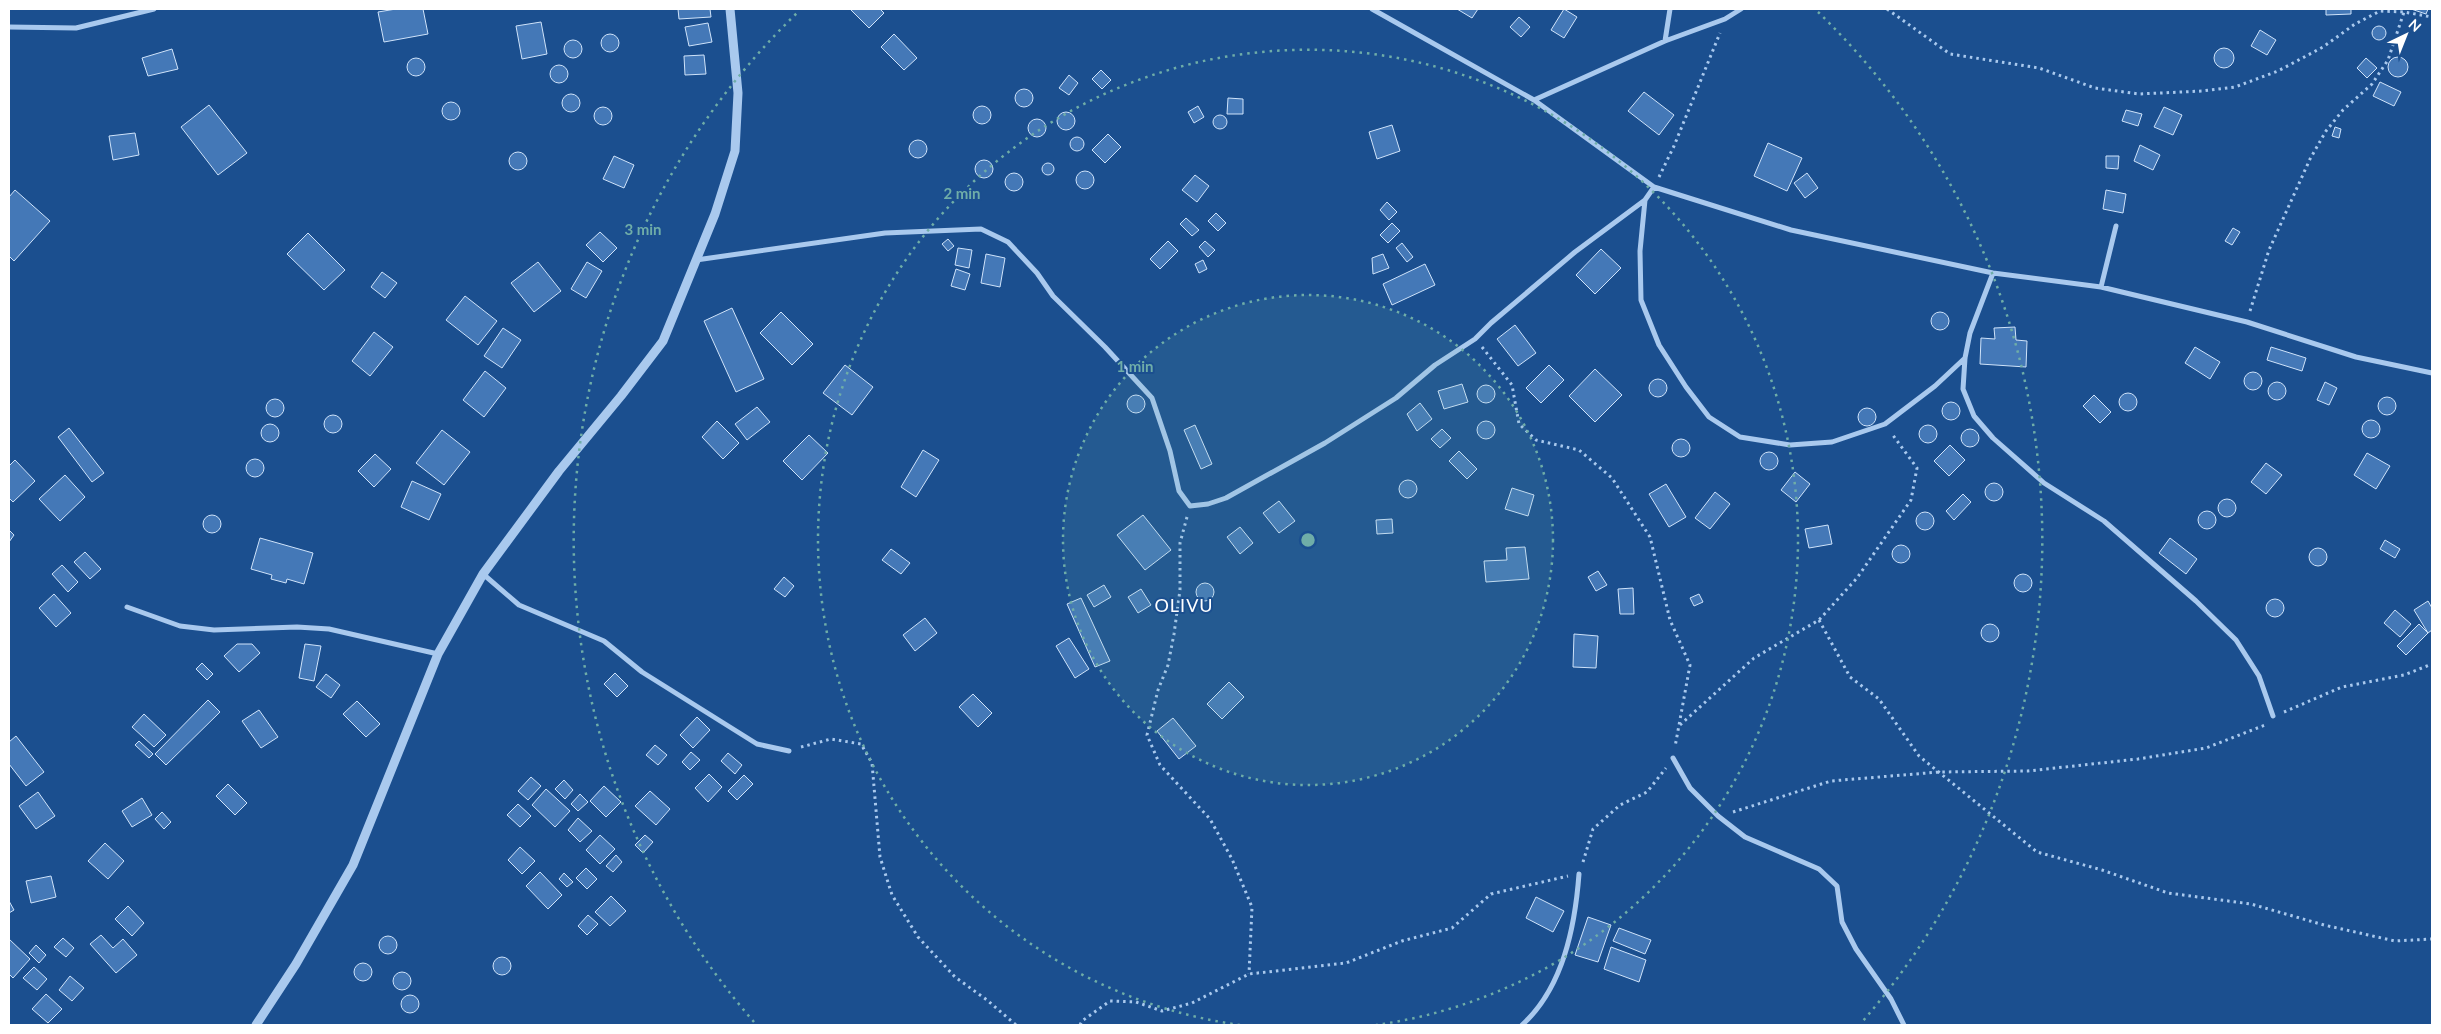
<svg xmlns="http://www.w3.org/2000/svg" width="2441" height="1034" viewBox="0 0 2441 1034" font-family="Lato,sans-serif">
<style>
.building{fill:#4478b7;stroke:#cfe3fa}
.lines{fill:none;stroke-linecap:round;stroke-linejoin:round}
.path{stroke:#a9c9ee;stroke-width:3;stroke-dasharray:2.5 4;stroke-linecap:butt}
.minor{stroke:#a9c9ee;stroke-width:5}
.tertiary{stroke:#a9c9ee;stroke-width:9}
.ring{fill:none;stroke:#6fada8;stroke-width:2.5;stroke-dasharray:2.5 5}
.labels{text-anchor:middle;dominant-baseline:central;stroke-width:4;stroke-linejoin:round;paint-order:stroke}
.quarter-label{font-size:18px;letter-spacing:1px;fill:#fff;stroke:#1b4f8f}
.centre{fill:#6fada8;stroke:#1b4f8f;stroke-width:2.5}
.ring-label{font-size:15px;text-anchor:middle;font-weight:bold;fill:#6fada8;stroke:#1b4f8f;stroke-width:4;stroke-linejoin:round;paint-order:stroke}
</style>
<rect width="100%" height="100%" fill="#1b4f8f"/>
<path class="building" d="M396,9H423L428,34L384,42L378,12Z
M678,9H710L711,17L679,19Z
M850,9H880L884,13L869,28Z
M1457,9H1478L1472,18Z
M1564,9L1577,17L1564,38L1551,30Z
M2326,9H2351V14L2326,15Z
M2411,9H2428L2426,14Z
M1519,17L1530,27L1521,37L1510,27Z
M541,22L547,54L522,59L516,26Z
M708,23L712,42L689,46L685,27Z
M2372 33a7 7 0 1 1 14 0a7 7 0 1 1-14 0Z
M2260,30L2276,40L2267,55L2251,46Z
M601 43a9 9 0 1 1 18 0a9 9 0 1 1-18 0Z
M894,34L917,58L904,70L881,47Z
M564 49a9 9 0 1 1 18 0a9 9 0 1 1-18 0Z
M2214 58a10 10 0 1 1 20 0a10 10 0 1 1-20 0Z
M172,49L178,69L148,76L142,58Z
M704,55L706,74L685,75L684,56Z
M2388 67a10 10 0 1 1 20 0a10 10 0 1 1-20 0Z
M407 67a9 9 0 1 1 18 0a9 9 0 1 1-18 0Z
M2366,58L2377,68L2367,78L2357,68Z
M550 74a9 9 0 1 1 18 0a9 9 0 1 1-18 0Z
M1101,70L1111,80L1102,89L1092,79Z
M1069,75L1078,83L1069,95L1059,88Z
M2380,82L2401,92L2394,106L2373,96Z
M1015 98a9 9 0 1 1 18 0a9 9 0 1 1-18 0Z
M1644,92L1674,115L1659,135L1628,111Z
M562 103a9 9 0 1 1 18 0a9 9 0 1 1-18 0Z
M1228,98L1243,99V114H1227Z
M442 111a9 9 0 1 1 18 0a9 9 0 1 1-18 0Z
M209,105L247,153L218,175L181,127Z
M973 115a9 9 0 1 1 18 0a9 9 0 1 1-18 0Z
M1198,106L1204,117L1194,123L1188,112Z
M594 116a9 9 0 1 1 18 0a9 9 0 1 1-18 0Z
M2164,107L2182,115L2173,135L2154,127Z
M2126,110L2142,114L2138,126L2122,121Z
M1057 121a9 9 0 1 1 18 0a9 9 0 1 1-18 0Z
M1213 122a7 7 0 1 1 14 0a7 7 0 1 1-14 0Z
M1028 128a9 9 0 1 1 18 0a9 9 0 1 1-18 0Z
M1392,125L1400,151L1377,159L1369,132Z
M2335,127L2341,129L2339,138L2332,136Z
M135,133L139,155L113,160L109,136Z
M1108,134L1121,147L1105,163L1092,150Z
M1070 144a7 7 0 1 1 14 0a7 7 0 1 1-14 0Z
M909 149a9 9 0 1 1 18 0a9 9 0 1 1-18 0Z
M1768,143L1802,158L1787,191L1754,176Z
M2140,145L2160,155L2153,170L2134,161Z
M509 161a9 9 0 1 1 18 0a9 9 0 1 1-18 0Z
M614,156L634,165L624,188L603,179Z
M2106,156H2119L2118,169L2106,168Z
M975 169a9 9 0 1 1 18 0a9 9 0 1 1-18 0Z
M1042 169a6 6 0 1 1 12 0a6 6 0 1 1-12 0Z
M1076 180a9 9 0 1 1 18 0a9 9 0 1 1-18 0Z
M1005 182a9 9 0 1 1 18 0a9 9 0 1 1-18 0Z
M1807,173L1818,188L1805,198L1794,183Z
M1195,175L1209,186L1197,202L1182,190Z
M15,190L50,221L14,261L9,256V197Z
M2106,190L2126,194L2123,213L2103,209Z
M1387,202L1397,212L1389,220L1380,210Z
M1216,213L1226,223L1218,231L1208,221Z
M1186,218L1199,230L1192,236L1180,224Z
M1392,223L1400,231L1388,243L1380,235Z
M2233,228L2240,232L2232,245L2225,241Z
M600,232L617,248L603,262L586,245Z
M308,233L345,270L324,290L287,254Z
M948,239L954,246L948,251L942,244Z
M1168,241L1178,251L1160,269L1150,259Z
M1205,241L1215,250L1208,257L1199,247Z
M1402,243L1413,257L1407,262L1396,248Z
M958,248L972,250L969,268L955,265Z
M1601,249L1621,268L1595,294L1576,275Z
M986,254L1005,258L1000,287L981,283Z
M1383,254L1389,268L1373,274L1372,258Z
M1203,260L1207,269L1199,273L1195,264Z
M538,262L561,291L534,312L511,283Z
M587,262L602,271L586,298L571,289Z
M1425,264L1435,285L1392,305L1383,284Z
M956,269L970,274L965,290L951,286Z
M382,272L397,283L385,298L371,287Z
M465,296L497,321L478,345L446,320Z
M732,308L764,379L736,392L704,321Z
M1931 321a9 9 0 1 1 18 0a9 9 0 1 1-18 0Z
M781,312L813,344L792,365L760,333Z
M1515,325L1536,353L1518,366L1497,339Z
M2015,327L2016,340L2027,341L2026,367L1980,364L1981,338L1995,339L1994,328Z
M503,328L521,340L502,368L484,356Z
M374,332L393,347L370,376L352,361Z
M2195,347L2220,362L2210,379L2185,363Z
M2271,347L2306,358L2302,371L2267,360Z
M845,365L873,387L852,415L823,393Z
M1549,365L1564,380L1541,403L1526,388Z
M1595,369L1622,395L1595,422L1569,396Z
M485,371L506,388L484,417L463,400Z
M2244 381a9 9 0 1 1 18 0a9 9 0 1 1-18 0Z
M1649 388a9 9 0 1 1 18 0a9 9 0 1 1-18 0Z
M2268 391a9 9 0 1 1 18 0a9 9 0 1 1-18 0Z
M2325,382L2337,388L2329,405L2317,400Z
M1462,384L1468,402L1444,409L1438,391Z
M1477 394a9 9 0 1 1 18 0a9 9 0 1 1-18 0Z
M2119 402a9 9 0 1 1 18 0a9 9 0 1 1-18 0Z
M1127 404a9 9 0 1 1 18 0a9 9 0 1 1-18 0Z
M2094,395L2111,412L2100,423L2083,406Z
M2378 406a9 9 0 1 1 18 0a9 9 0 1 1-18 0Z
M266 408a9 9 0 1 1 18 0a9 9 0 1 1-18 0Z
M1942 411a9 9 0 1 1 18 0a9 9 0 1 1-18 0Z
M1420,403L1432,419L1417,431L1407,414Z
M757,407L770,422L747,440L735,424Z
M1858 417a9 9 0 1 1 18 0a9 9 0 1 1-18 0Z
M324 424a9 9 0 1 1 18 0a9 9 0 1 1-18 0Z
M2362 429a9 9 0 1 1 18 0a9 9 0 1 1-18 0Z
M1477 430a9 9 0 1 1 18 0a9 9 0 1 1-18 0Z
M717,421L739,443L723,459L702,437Z
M261 433a9 9 0 1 1 18 0a9 9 0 1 1-18 0Z
M1919 434a9 9 0 1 1 18 0a9 9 0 1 1-18 0Z
M1195,425L1212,464L1201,469L1184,430Z
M69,428L104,473L92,482L58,437Z
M1961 438a9 9 0 1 1 18 0a9 9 0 1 1-18 0Z
M1442,429L1451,438L1440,448L1431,439Z
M442,430L470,452L444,485L416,463Z
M809,435L828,453L802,480L783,461Z
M1672 448a9 9 0 1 1 18 0a9 9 0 1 1-18 0Z
M1950,445L1965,460L1949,476L1934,461Z
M923,450L939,460L916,497L901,487Z
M1459,451L1477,469L1467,479L1449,461Z
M1760 461a9 9 0 1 1 18 0a9 9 0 1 1-18 0Z
M2367,453L2390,466L2376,489L2354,475Z
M375,454L391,469L374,487L358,471Z
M246 468a9 9 0 1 1 18 0a9 9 0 1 1-18 0Z
M15,460L35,481L13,502L9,498V466Z
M2266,463L2282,475L2266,494L2251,482Z
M1795,472L1810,484L1796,502L1781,490Z
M65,475L85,497L60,521L39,499Z
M1399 489a9 9 0 1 1 18 0a9 9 0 1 1-18 0Z
M412,481L441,494L429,520L401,507Z
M1985 492a9 9 0 1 1 18 0a9 9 0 1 1-18 0Z
M1666,484L1686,517L1669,527L1649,494Z
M1512,488L1534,495L1528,516L1505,509Z
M1715,492L1730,504L1710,529L1695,518Z
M1963,494L1971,502L1954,520L1946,511Z
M2218 508a9 9 0 1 1 18 0a9 9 0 1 1-18 0Z
M1279,501L1295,521L1279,533L1263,513Z
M2198 520a9 9 0 1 1 18 0a9 9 0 1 1-18 0Z
M1916 521a9 9 0 1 1 18 0a9 9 0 1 1-18 0Z
M203 524a9 9 0 1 1 18 0a9 9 0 1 1-18 0Z
M1143,515L1171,550L1145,570L1117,535Z
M1392,519L1393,533L1377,534L1376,520Z
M1828,525L1832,544L1809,548L1805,529Z
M1240,527L1253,543L1240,554L1227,537Z
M9,530L14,535L9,542Z
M260,538L313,553L304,584L287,579L286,583L271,579L272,575L251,569Z
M2170,538L2197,559L2186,574L2159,553Z
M2385,540L2400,549L2395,558L2380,549Z
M1892 554a9 9 0 1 1 18 0a9 9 0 1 1-18 0Z
M1525,547L1529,579L1486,582L1484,561L1507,560L1506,548Z
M2309 557a9 9 0 1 1 18 0a9 9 0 1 1-18 0Z
M891,549L910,563L901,574L882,560Z
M85,552L101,569L90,579L74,562Z
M62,565L78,582L68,592L52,574Z
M1598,571L1607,585L1596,591L1588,577Z
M2014 583a9 9 0 1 1 18 0a9 9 0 1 1-18 0Z
M784,577L794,586L785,597L774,589Z
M1196 592a9 9 0 1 1 18 0a9 9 0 1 1-18 0Z
M1104,585L1111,597L1094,607L1087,595Z
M1633,588L1634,614H1620L1618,589Z
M1141,589L1151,605L1138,613L1128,597Z
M54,594L71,613L56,627L39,608Z
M1699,594L1703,602L1694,606L1690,598Z
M1081,598L1110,661L1095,667L1067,604Z
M2266 608a9 9 0 1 1 18 0a9 9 0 1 1-18 0Z
M2428,601L2432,608V630L2428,633L2414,610Z
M2395,610L2411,624L2400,637L2384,623Z
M925,618L937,633L915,651L903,635Z
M1981 633a9 9 0 1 1 18 0a9 9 0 1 1-18 0Z
M2419,624L2428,633L2406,655L2397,646Z
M1574,634L1598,636L1596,668L1573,667Z
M1069,638L1089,669L1075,678L1056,646Z
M237,644H252L260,653L239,672L224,656Z
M305,644L321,646L314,681L299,678Z
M202,663L213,674L207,680L196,669Z
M615,673L628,686L617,697L604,684Z
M326,674L340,685L331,698L316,687Z
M1229,682L1244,697L1222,719L1207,704Z
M973,694L992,713L978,727L959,707Z
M208,700L220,712L166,765L155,754Z
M357,701L380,724L366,737L343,714Z
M259,710L278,737L261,748L242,721Z
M144,714L166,735L154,747L132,727Z
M697,717L710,730L693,748L680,735Z
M1173,718L1196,746L1179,759L1157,731Z
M16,736L44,772L26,786L9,764V742Z
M139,741L153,754L149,758L135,745Z
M655,745L667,755L658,765L646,755Z
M691,752L700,760L690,770L682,762Z
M728,753L742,765L735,774L721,761Z
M709,774L722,787L708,802L695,788Z
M744,775L753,784L737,800L728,791Z
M531,777L541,786L528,800L518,791Z
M564,780L573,790L565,799L555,789Z
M228,784L247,803L235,815L216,796Z
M604,786L621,802L606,817L590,801Z
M546,789L570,811L555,827L532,805Z
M650,791L670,809L656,825L635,806Z
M38,792L55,816L36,829L19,806Z
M580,794L588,802L578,811L571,804Z
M142,798L152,815L132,827L122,811Z
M518,804L531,816L520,827L507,815Z
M162,812L171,822L164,829L155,819Z
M578,818L592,831L580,842L568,830Z
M600,835L615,849L600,864L586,850Z
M645,835L653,842L643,853L635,845Z
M105,843L124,861L108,879L88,861Z
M520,847L535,861L522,874L508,860Z
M616,855L622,862L613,872L606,866Z
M586,868L597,879L587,889L576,878Z
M540,872L562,895L548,909L526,886Z
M564,873L573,882L567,887L559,879Z
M51,876L56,897L31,903L26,881Z
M611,896L626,911L610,926L595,912Z
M1536,897L1564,911L1553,932L1526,918Z
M9,901L14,910L9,913Z
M128,906L144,923L132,936L115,919Z
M588,915L598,924L587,935L578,926Z
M1588,917L1611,925L1598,962L1575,955Z
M1619,928L1651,940L1645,954L1613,941Z
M101,935L113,948L123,939L137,955L116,973L90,944Z
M379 945a9 9 0 1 1 18 0a9 9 0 1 1-18 0Z
M63,938L74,948L66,957L54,947Z
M9,939L30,959L13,978L9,974Z
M36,945L46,955L39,963L29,953Z
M1611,947L1646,960L1639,982L1604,969Z
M493 966a9 9 0 1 1 18 0a9 9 0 1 1-18 0Z
M354 972a9 9 0 1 1 18 0a9 9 0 1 1-18 0Z
M34,967L47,979L37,990L23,978Z
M393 981a9 9 0 1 1 18 0a9 9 0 1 1-18 0Z
M70,976L84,988L72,1001L59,990Z
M46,994L62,1009L48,1023L32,1009Z
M401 1004a9 9 0 1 1 18 0a9 9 0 1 1-18 0Z"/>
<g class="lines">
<path class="path" d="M1887,9L1950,54L2039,68L2095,88L2139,94L2202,91L2235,87L2278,71L2323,47L2355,24L2380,11L2404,12L2432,17
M1659,177L1674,146L1720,33
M2250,311L2269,250L2310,159L2326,131L2343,110L2372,84L2388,60L2404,12
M1482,347L1512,385L1519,424L1536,440L1579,450L1612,478L1650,537L1670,620L1690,665L1675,747
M1187,517L1180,543V590L1174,634L1168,665L1158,690L1147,735L1160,765L1210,819L1232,859L1252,907L1249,974
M1819,620L1850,677L1879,699L1919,756L2037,852L2102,870L2168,893L2251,904L2324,925L2395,941L2432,939
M2284,712L2342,687L2404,675L2432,664
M1680,725L1754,658L1819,620L1857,578L1911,500L1917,468L1892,434
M801,747L831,739L861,744L872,763L880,857L892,895L918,937L955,977L987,1000L1016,1025
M1733,812L1831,781L1939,772L2028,771L2138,759L2206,748L2265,725
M1583,862L1593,829L1620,805L1647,792L1666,768
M1080,1025L1082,1021L1110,1001L1136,1002L1162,1011L1192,1003L1249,974L1346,963L1402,941L1452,928L1491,894L1568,876"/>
<path class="minor" d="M1372,9L1534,100L1654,187L1791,230L1993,273L2101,287L2247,322L2356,357L2432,373
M9,27L76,28L154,9
M1665,41L1670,9
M1534,100L1665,41L1725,19L1741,9
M1645,200L1640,251L1641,300L1659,345L1686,387L1709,417L1740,437L1790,445L1832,442L1885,424L1935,386L1965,358
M696,260L885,233L981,229L1008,242L1037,273L1053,296L1105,347L1152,398L1170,451L1179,491L1190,506L1208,504L1226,498L1325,443L1396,398L1435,365L1475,339L1491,323L1575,252L1645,200L1654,187
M1993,273L1970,333L1965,358L1963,389L1974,416L1993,438L2044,483L2104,521L2196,601L2236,640L2259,676L2273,716
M2101,287L2116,226
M483,574L519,605L604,641L642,672L757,744L789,751
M127,607L180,626L214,630L297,627L329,629L438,654
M1673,758L1690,788L1718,816L1745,837L1819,869L1837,886L1842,922L1856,949L1891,999L1904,1025
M1522,1025C1563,988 1575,927 1579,874"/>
<path class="tertiary" d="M256,1025L296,964L353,865L438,654L483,574L559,471L621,396L663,341L715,214L735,151L738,93L730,9"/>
</g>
<circle cx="1308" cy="540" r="245" fill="#6fada8" fill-opacity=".12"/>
<g class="ring">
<circle cx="1308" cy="540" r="245"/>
<path d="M1240 1025A490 490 0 1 1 1376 1025"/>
<path d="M754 1022A734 734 0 0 1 798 12M1818 12A734 734 0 0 1 1862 1022"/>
</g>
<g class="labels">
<g class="quarter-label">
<text x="1184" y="605">OLIVU</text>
</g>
</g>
<circle cx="1308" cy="540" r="8" class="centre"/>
<g class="ring-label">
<text x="962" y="199">2 min</text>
<text x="643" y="235">3 min</text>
<text x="1135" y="372">1 min</text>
</g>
<rect width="2441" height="1034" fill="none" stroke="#ffffff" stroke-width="20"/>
<g transform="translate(2406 35) rotate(43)" stroke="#1b4f8f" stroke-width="4" paint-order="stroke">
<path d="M0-4L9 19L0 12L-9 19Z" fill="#ffffff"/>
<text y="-8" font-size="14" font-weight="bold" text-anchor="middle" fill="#ffffff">N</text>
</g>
</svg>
